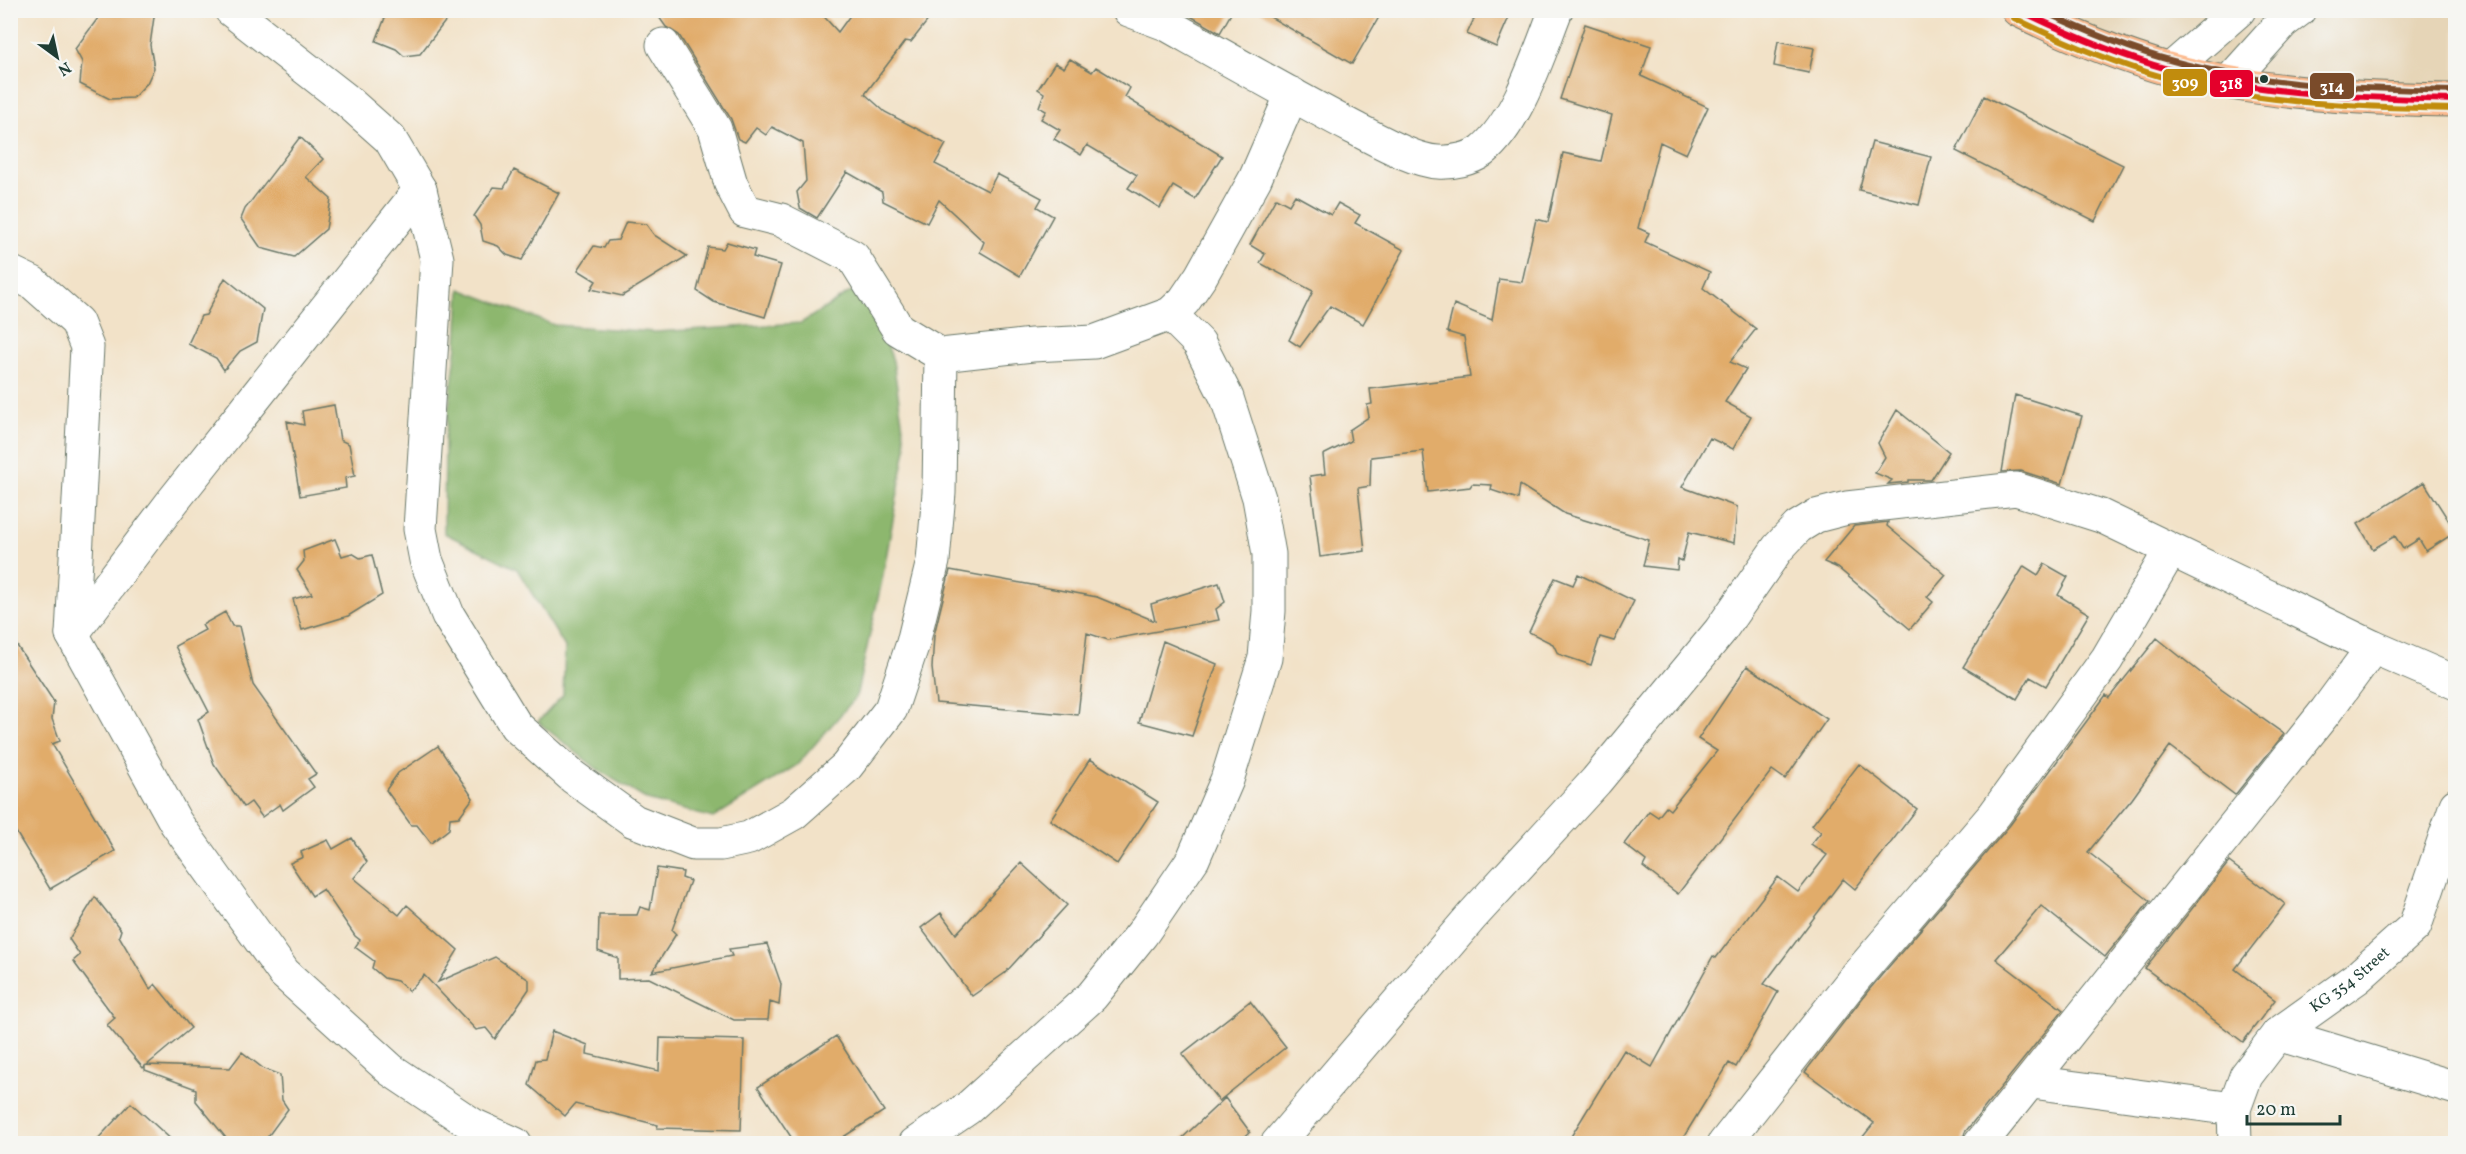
<svg xmlns="http://www.w3.org/2000/svg" width="2466" height="1154" viewBox="0 0 2466 1154" font-family="Vollkorn,serif">
<style>
.built{fill:#e6d5b7}
.forest{fill:#8db76e;stroke:#567a51;stroke-width:1.5}
.building{fill:#e1ac6a}
.lines{fill:none;stroke-linecap:round;stroke-linejoin:round}
.minor-casing{stroke:#697768;stroke-width:35}
.major-casing{stroke:#697768;stroke-width:35}
.minor{stroke:#fff;stroke-width:33}
.major{stroke:#fcba8e;stroke-width:33}
.bus-1-casing{stroke:#f6f6f2;stroke-width:10}
.bus-2-casing{stroke:#f6f6f2;stroke-width:10}
.bus-3-casing{stroke:#f6f6f2;stroke-width:10}
.bus-1{stroke:#e4002b;stroke-width:6}
.bus-2{stroke:#c18c0d;stroke-width:6}
.bus-3{stroke:#7a4b2a;stroke-width:6}
.bus-dot{fill:#1f3d34;stroke:#f6f6f2;stroke-width:2}
.labels{text-anchor:middle;dominant-baseline:central;stroke-width:4.5;stroke-linejoin:round;paint-order:stroke}
.street-label{font-size:16px;fill:#1f3d34;stroke:#f6f6f2}
.line-badge{stroke:#f6f6f2;stroke-width:2}
.badge-label{font-size:16px;text-anchor:middle;font-weight:bold;fill:#fff}
</style>
<rect width="100%" height="100%" fill="#f6f6f2"/>
<filter id="ink" filterUnits="userSpaceOnUse"><feTurbulence type="fractalNoise" baseFrequency=".0167" numOctaves="2"/><feDisplacementMap in="SourceGraphic" scale="12" xChannelSelector="R" yChannelSelector="G"/><feConvolveMatrix kernelMatrix="1 2 1 2 8 2 1 2 1" color-interpolation-filters="sRGB"/></filter>
<filter id="wash" filterUnits="userSpaceOnUse"><feTurbulence type="fractalNoise" baseFrequency=".008" numOctaves="4" result="noise"/><feDisplacementMap in="SourceGraphic" scale="24" xChannelSelector="R" yChannelSelector="G"/><feGaussianBlur stdDeviation="1.35" result="paint"/><feColorMatrix in="noise" values="0 0 0 0 0 0 0 0 0 0 0 0 0 0 0 0 0 1.4 0 .05"/><feComposite in="paint" operator="in"/></filter>
<g filter="url(#wash)">
<rect width="100%" height="100%" fill="#f2e2c8"/>
<path class="built" d="M2027,11H2455V98L2229,82Z"/>
<path class="forest" d="M865,283L893,361L906,448L882,580L856,697L797,765L713,818L647,800L597,769L538,722L563,695L565,647L517,569L444,533L445,438L457,345L460,289L554,325L655,332L801,323Z"/>
<g id="blocks">
<path class="building" d="M104,10H155L150,45L154,68L147,83L133,98L110,99L80,84L82,62L75,49Z
M388,10H454L420,54L404,56L396,49L376,41Z
M654,10H818L838,32L854,10H936L911,42L905,41L865,94L885,112L946,144L935,164L988,191L997,174L1042,198L1037,207L1053,216L1020,276L980,252L984,242L939,200L927,223L883,201L882,192L847,172L817,218L800,208L797,192L806,181L803,143L772,127L766,135L756,128L745,142L738,139L731,119L679,35L666,27Z
M1180,10H1233L1220,33Z
M1258,10H1383L1352,64Z
M1478,10H1496L1509,17L1496,47L1467,34Z
M1585,24L1651,46L1641,76L1708,107L1686,154L1660,142L1638,228L1649,233L1645,242L1710,272L1703,288L1756,329L1730,362L1746,369L1725,402L1751,416L1733,449L1710,438L1682,487L1737,507L1734,543L1689,532L1682,561L1678,559L1677,570L1643,566L1649,540L1565,514L1520,485L1518,499L1491,490L1492,485L1472,484L1470,487L1428,492L1423,451L1371,457L1370,486L1358,488L1365,551L1320,557L1310,476L1325,474L1323,455L1351,441L1349,430L1369,417L1367,405L1372,404L1370,389L1470,377L1464,337L1447,332L1454,304L1492,320L1499,279L1522,282L1536,219L1548,222L1563,153L1601,161L1612,115L1560,99Z
M1778,41L1814,48L1809,73L1774,66Z
M1070,59L1092,72L1096,67L1130,88L1125,97L1222,156L1195,199L1173,186L1160,208L1128,188L1137,175L1087,145L1081,155L1054,139L1060,130L1041,119L1046,111L1039,107L1044,93L1038,89L1055,63L1064,68Z
M1984,96L2123,165L2095,221L1956,151Z
M300,137L323,159L306,177L331,199L326,229L294,257L261,248L241,219L245,209Z
M1872,142L1931,157L1919,205L1859,190Z
M514,170L559,193L522,260L507,255L498,246L483,241L480,225L474,216L494,187L504,188Z
M1295,195L1331,215L1338,203L1360,215L1355,223L1404,250L1363,324L1330,306L1300,347L1289,340L1313,291L1260,263L1265,254L1250,245L1276,198L1289,205Z
M626,222L646,224L654,235L687,256L622,296L591,289L596,281L578,270L594,246L604,248L608,241L618,240Z
M727,242L755,250L753,257L781,265L765,317L714,302L697,291L708,247L723,249Z
M225,278L263,309L257,342L240,351L224,370L216,358L188,344L201,316L206,315Z
M2015,395L2082,416L2062,484L2021,471L2002,472Z
M334,405L340,440L349,444L355,476L345,478L346,488L300,496L287,421L304,425L302,411Z
M1897,410L1949,452L1931,480H1908V482L1888,484L1892,480L1875,473L1885,457L1878,443Z
M2424,482L2456,532L2426,551L2419,539L2403,549L2395,536L2373,549L2358,524Z
M1888,522L1887,526L1946,575L1927,597L1933,602L1910,629L1838,568L1824,562L1854,526Z
M335,539L342,556L352,553L360,558L372,555L382,595L348,616L302,630L293,599L312,594L297,570L304,561L303,551Z
M2045,564L2068,577L2058,595L2089,614L2046,686L2030,677L2017,699L1963,667L2024,566L2038,575Z
M950,570L1097,597L1155,621L1151,604L1219,583L1225,602L1216,609L1219,620L1108,640L1087,633L1078,715L936,703L932,668L934,635Z
M1578,574L1634,601L1614,641L1600,637L1591,665L1558,654L1553,644L1529,632L1555,578L1573,585Z
M225,612L232,626H239L253,685L316,774L308,779L314,787L283,810L280,804L262,817L251,802L244,807L214,764L198,719L209,712L175,646L205,630L202,625Z
M10,635L54,702L52,719L60,741L52,744L115,851L50,889L10,822Z
M2157,638L2222,690L2284,734L2235,795L2170,746L2132,799L2088,852L2150,901L2105,957L2041,906L1996,959L2063,1010L1965,1132L1962,1143H1858L1874,1123L1805,1072L1868,991L2010,825L2106,695L2109,698Z
M1163,641L1217,664L1192,736L1139,722Z
M1747,666L1827,719L1785,779L1772,770L1678,894L1643,867L1646,861L1624,844L1649,811L1658,817L1666,807L1670,810L1717,751L1698,739Z
M438,746L473,798L459,817L450,818L449,829L431,843L417,825H411L386,790L398,773Z
M1090,759L1158,802L1117,864L1050,820Z
M1859,764L1917,809L1855,889L1843,879L1764,984L1778,992L1736,1067L1729,1063L1680,1143H1567L1624,1050L1652,1067L1713,956L1716,958L1778,877L1798,892L1827,855L1811,844L1821,832L1812,825Z
M352,838L367,862L354,878L399,915L407,905L458,950L438,982L495,957L529,980V989L495,1039L486,1028L476,1030L424,975L409,991L397,981L384,978L372,968L374,961L355,947L360,940L355,936L323,889L312,896L290,863L303,857L301,852L328,840L333,849Z
M2229,862L2285,904L2235,969L2275,1000L2243,1042L2145,968Z
M1021,863L1067,905L1005,973L972,996L921,928L941,913L956,934Z
M657,868L683,872L682,878L690,881L672,930L676,934L652,972L732,956L729,949L767,944L781,984L779,1005L770,1002L768,1020H734L649,978L618,979V958L598,951L599,915H637L640,907L650,910Z
M95,897L121,930L119,936L150,989L155,984L191,1028L147,1065L230,1068L242,1052L264,1069L280,1075L282,1100L288,1109L263,1143H230L196,1101V1089L145,1070V1066L143,1068L107,1025L115,1018L73,961L80,955L69,939Z
M1250,1001L1286,1047L1219,1101L1182,1054Z
M552,1031L588,1045L587,1054L659,1071L660,1038L744,1040L741,1130L657,1128L658,1125L575,1104L565,1116L529,1085L536,1060L545,1059Z
M836,1036L884,1111L834,1143H795L758,1087Z
M1225,1098L1250,1132L1238,1143H1177Z
M131,1103L175,1143H94Z"/>
</g>
</g>
<g filter="url(#ink)">
<use href="#blocks" fill-opacity="0" stroke="#697768" stroke-width="1.5"/>
<g class="lines">
<g class="minor-casing">
<g id="minor">
<path d="M231,10L345,99L390,139L420,190L437,259L420,529L426,560L448,615L516,726L573,777L634,821L693,844H721L749,838L794,813L846,767L891,709L913,643L933,561L939,493L941,355L898,329L853,257L781,220L745,211L731,184L715,129L663,45"/>
<path d="M1129,10L1166,24C1228,59 1291,95 1354,128C1376,139 1414,161 1438,162C1452,163 1471,159 1482,151C1518,122 1539,53 1556,10"/>
<path d="M2170,70L2239,10"/>
<path d="M2229,82L2283,22L2299,10"/>
<path d="M10,272L33,283L77,322L87,347L72,634L176,823L284,973L391,1070L473,1125L515,1144"/>
<path d="M941,355L1032,345L1094,342L1170,314L1184,301L1201,276L1255,179L1292,94"/>
<path d="M72,634L173,501L420,190"/>
<path d="M2278,1034L2456,1088"/>
<path d="M2032,1082L2234,1109"/>
<path d="M915,1144L968,1108L1092,996L1142,934L1193,859L1227,780L1265,658L1269,611V554L1259,498L1227,398L1199,343L1170,314"/>
<path d="M1277,1144L1472,916L1596,781L1720,631L1778,548L1798,527L1816,516L1847,508L2016,489L2101,516L2373,647L2456,683"/>
<path d="M1724,1144L1854,979L1995,814L2107,659L2170,551"/>
<path d="M1980,1144L2326,711L2373,647"/>
<path id="s1" d="M2235,1144L2234,1109L2246,1076L2278,1034L2358,977L2415,926L2456,805"/>
</g>
</g>
<g class="major-casing">
<path id="major" d="M2018,10C2067,34 2118,55 2171,70C2262,94 2361,99 2456,100"/>
</g>
<use href="#minor" class="minor"/>
<use href="#major" class="major"/>
<g class="bus-1-casing">
<path id="bus-1" d="M2019,10C2068,34 2119,56 2171,70C2264,95 2360,98 2456,100"/>
</g>
<g class="bus-2-casing">
<path id="bus-2" d="M2014,18C2063,42 2114,63 2166,78C2260,104 2359,107 2456,109"/>
</g>
<g class="bus-3-casing">
<path id="bus-3" d="M2040,10C2083,30 2127,49 2173,61C2265,86 2361,89 2456,91"/>
</g>
<use href="#bus-1" class="bus-1"/>
<use href="#bus-2" class="bus-2"/>
<use href="#bus-3" class="bus-3"/>
</g>
</g>
<circle class="bus-dot" cx="2264" cy="79" r="5"/>
<g class="labels">
<g class="street-label">
<text stroke="none"><textPath href="#s1" startOffset="213">KG 354 Street</textPath></text>
</g>
</g>
<g class="line-badge">
<rect x="2162" y="68" width="46" height="29" rx="6" fill="#c18c0d"/>
<rect x="2209" y="69" width="45" height="29" rx="6" fill="#e4002b"/>
<rect x="2309" y="72" width="46" height="28" rx="6" fill="#7a4b2a"/>
</g>
<g class="badge-label">
<text x="2185" y="88">309</text>
<text x="2231" y="89">318</text>
<text x="2332" y="92">314</text>
</g>
<rect width="2466" height="1154" fill="none" stroke="#f6f6f2" stroke-width="36"/>
<g transform="translate(57 57) rotate(147)" stroke="#f6f6f2" stroke-width="4.5" paint-order="stroke">
<path d="M0-4.5L10 22L0 15L-10 22Z" fill="#1f3d34"/>
<text y="-9" font-size="16" font-weight="bold" text-anchor="middle" fill="#1f3d34">N</text>
</g>
<path d="M2247 1115v9h93v-9" fill="none" stroke="#1f3d34" stroke-width="3"/>
<text x="2256" y="1115" font-size="18" fill="#1f3d34" stroke="#f6f6f2" stroke-width="4.5" paint-order="stroke">20 m</text>
</svg>
